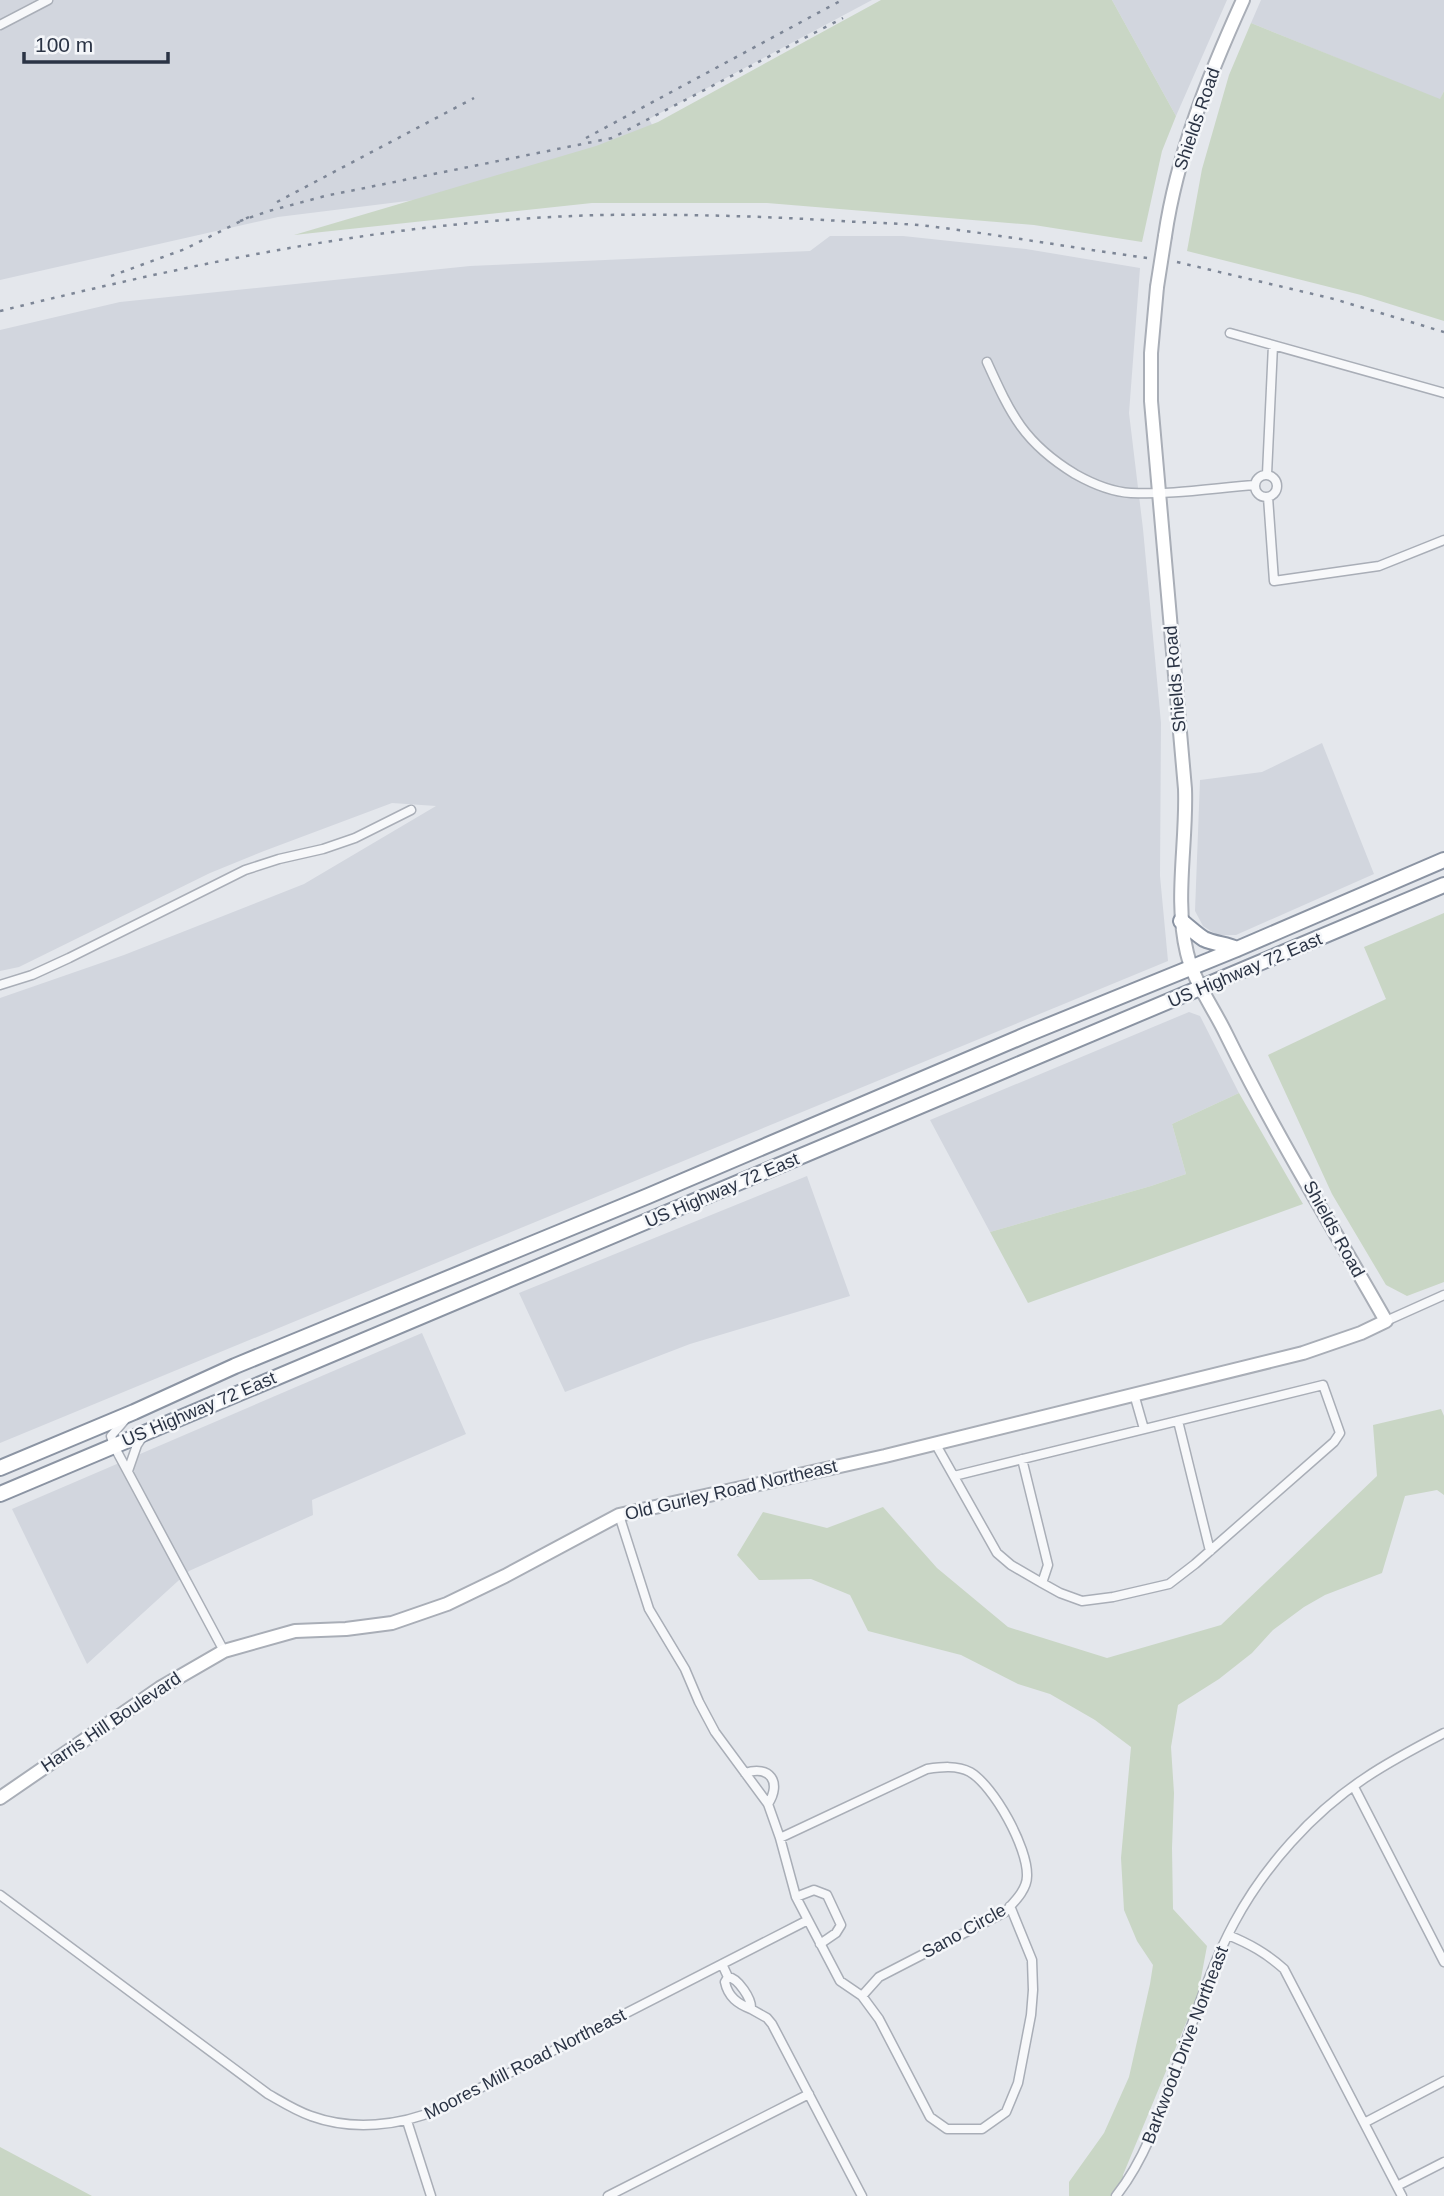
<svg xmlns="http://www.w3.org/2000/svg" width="1444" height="2196" viewBox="0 0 1444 2196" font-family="Helvetica,sans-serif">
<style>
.built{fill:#d2d6de}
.green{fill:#c9d6c5}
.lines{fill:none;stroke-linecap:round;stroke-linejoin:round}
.street-casing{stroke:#a9aeb7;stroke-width:11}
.secondary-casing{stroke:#a9aeb7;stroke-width:16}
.highway-casing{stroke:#8b94a3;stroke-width:18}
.street{stroke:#f7f8fa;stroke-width:8}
.secondary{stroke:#fff;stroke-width:12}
.highway{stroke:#fff;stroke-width:14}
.rail{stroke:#7d8696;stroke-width:2.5;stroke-dasharray:3.5 7;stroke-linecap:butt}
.secondary-bridge-casing{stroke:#a9aeb7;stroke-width:16;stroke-linecap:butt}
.secondary-bridge{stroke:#fff;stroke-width:12}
.labels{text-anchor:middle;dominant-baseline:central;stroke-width:5;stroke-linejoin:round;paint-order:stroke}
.street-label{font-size:18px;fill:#2b3445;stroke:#f4f6f9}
</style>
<rect width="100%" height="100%" fill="#e4e7ec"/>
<path class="built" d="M0,0H872L649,119L678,175L529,186L278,217L0,280Z
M1112,0H1227L1176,116Z
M1261,0H1444V91L1440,100L1251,23Z
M830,236H903L1026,249L1140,268L1129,413L1143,529L1161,723L1160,876L1168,961L0,1443V998L124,955L304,884L436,806L392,803L264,851L210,873L19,967L0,971V330L120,302L470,266L810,251Z
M1322,743L1374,874L1236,935H1217L1203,926L1195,911L1200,780L1262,772Z
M1189,1012L1200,1016L1239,1093L1172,1124L1186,1174L1151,1186L990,1232L930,1120Z
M807,1176L850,1296L690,1344L565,1392L519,1293Z
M422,1333L466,1434L312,1500L313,1515L189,1571L87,1664L12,1509Z"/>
<path class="green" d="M881,0H1112L1176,116L1162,151L1142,242L1034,225L767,203H592L294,235L596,146L658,122Z
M1251,23L1440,99L1444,91V321L1361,295L1187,251L1202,169L1229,75Z
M1444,913V1282L1407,1296L1386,1285L1332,1194L1268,1055L1386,999L1364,947Z
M1239,1093L1303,1204L1028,1303L990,1232L1151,1186L1186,1174L1172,1124Z
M1441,1409L1444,1416V1495L1437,1490L1405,1496L1382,1573L1325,1595L1304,1607L1273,1630L1252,1653L1219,1679L1178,1705L1171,1747L1174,1793L1172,1848L1173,1909L1207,1946L1198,1994L1123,2175L1122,2196H1069V2182L1104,2133L1129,2077L1150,1984L1153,1965L1137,1941L1124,1910L1121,1858L1131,1747L1095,1720L1050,1694L1018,1684L961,1655L868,1631L850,1595L811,1579L759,1580L737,1555L763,1512L827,1528L883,1507L937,1568L1008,1627L1107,1658L1221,1625L1377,1476L1373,1425Z
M0,2147L92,2196H0Z"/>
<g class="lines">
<g class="street-casing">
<path id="street" d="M0,25L48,0
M1230,333L1444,393
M987,362C1011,415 1024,443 1075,474C1091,483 1112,492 1131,493C1172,495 1214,488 1255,485
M1267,474L1273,345
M1255 486a11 11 0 1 1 22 0a11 11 0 1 1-22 0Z
M1268,497L1274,581L1379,566L1444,540
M0,985L32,975L69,958L245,870L279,859L323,849L355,838L411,810
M1386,1321L1444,1295
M1134,1394L1144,1429
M124,1421L111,1436L114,1446L224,1651
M1178,1421L1210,1551
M935,1443L997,1553L1011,1565L1042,1583L1060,1593L1082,1601L1113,1597L1169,1584L1195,1564L1334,1442L1340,1433L1323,1385L954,1476
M1022,1459L1048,1565L1042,1583
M128,1471L137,1445L143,1436
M619,1515L649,1609L685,1669L699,1702L715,1732L768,1804L780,1838L796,1897L808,1920L840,1981L862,1996L879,2019L930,2117L947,2129H982L1006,2112L1018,2083L1031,2015L1033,1990L1032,1960L1010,1906
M745,1773C770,1765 782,1782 768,1804
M1354,1787L1444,1962
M780,1838L927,1769C941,1767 957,1765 970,1772C994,1786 1028,1848 1027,1876C1027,1890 1014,1902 1005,1912L879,1977L862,1996
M0,1895L268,2094C282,2102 296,2111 311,2116C352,2131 400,2126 439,2109L808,1920
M796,1897L814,1890L827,1895L841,1925L836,1933L820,1944
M1228,1935C1250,1944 1266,1953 1284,1969L1402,2196
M722,1964L728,1977L725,1982C728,1997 738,2004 751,2009C752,1999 738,1978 728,1977
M751,2009L767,2018L772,2024L862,2196
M407,2121L431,2196
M1364,2123L1444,2081
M1397,2186L1444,2162
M608,2196L809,2094
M1116,2196C1150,2153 1165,2098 1184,2046C1199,2005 1213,1962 1234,1923C1264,1867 1312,1813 1365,1778C1390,1761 1417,1747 1444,1733"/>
</g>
<g class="secondary-casing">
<path id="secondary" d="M1165,236C1177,154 1209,75 1243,0
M0,1798L160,1688L224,1651L295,1631L346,1629L392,1623L447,1604L505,1576L619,1515L885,1456L1303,1353L1361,1333L1386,1321C1332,1226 1274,1132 1226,1034C1213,1007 1194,982 1187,953C1174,900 1187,843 1185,789L1151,401V353L1157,287"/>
</g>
<g class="highway-casing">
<path id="highway" d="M1181,921C1188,926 1196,934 1204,939C1215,944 1226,944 1237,949
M0,1468L134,1412L235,1366L648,1196L1028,1034L1237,949L1444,860
M0,1494L1444,885"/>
</g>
<use href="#street" class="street"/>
<use href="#secondary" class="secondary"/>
<use href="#highway" class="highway"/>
<path class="rail" d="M586,138L842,0
M277,202L474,98
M240,221L269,211L325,196L612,138L843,18
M1177,262L1334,299L1444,332
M111,276L185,249L249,217
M0,311C199,262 396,220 602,215C682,214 762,216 841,221C870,223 899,223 928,226C1001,235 1074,248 1147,258"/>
<g class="secondary-bridge-casing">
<path id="secondary-bridge" d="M1157,287L1165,236"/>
</g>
<use href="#secondary-bridge" class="secondary-bridge"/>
</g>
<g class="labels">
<g class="street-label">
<text transform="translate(1197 119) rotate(-71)">Shields Road</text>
<text transform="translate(1175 679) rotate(-95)">Shields Road</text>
<text transform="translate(1245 970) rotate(-23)">US Highway 72 East</text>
<text transform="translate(722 1190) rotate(-23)">US Highway 72 East</text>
<text transform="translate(1334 1229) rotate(61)">Shields Road</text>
<text transform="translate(199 1409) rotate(-23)">US Highway 72 East</text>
<text transform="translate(731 1490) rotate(-13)">Old Gurley Road Northeast</text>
<text transform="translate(111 1722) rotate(-34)">Harris Hill Boulevard</text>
<text transform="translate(964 1931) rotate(-29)">Sano Circle</text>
<text transform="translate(1185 2045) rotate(-69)">Barkwood Drive Northeast</text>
<text transform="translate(525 2064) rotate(-27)">Moores Mill Road Northeast</text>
</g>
</g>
<path d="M24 52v10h144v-10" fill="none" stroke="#2b3445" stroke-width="3.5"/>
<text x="35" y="52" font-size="21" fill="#2b3445" stroke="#f4f6f9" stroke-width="5" paint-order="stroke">100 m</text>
</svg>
